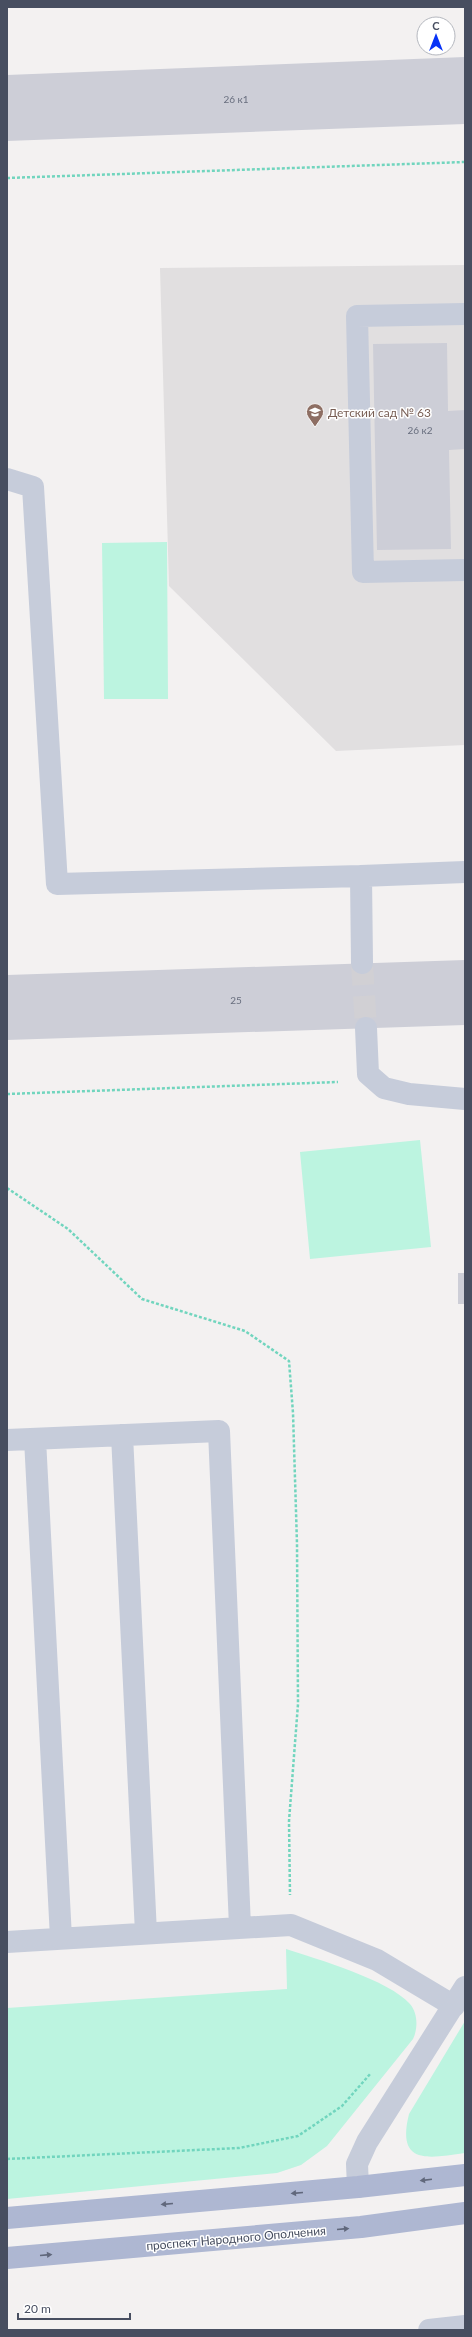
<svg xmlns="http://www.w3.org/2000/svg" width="472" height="2337" viewBox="0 0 472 2337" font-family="Lato,sans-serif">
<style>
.education{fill:#e1dfe0}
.green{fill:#bcf4e0}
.building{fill:#cdced7}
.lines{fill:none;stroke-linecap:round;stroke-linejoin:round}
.minor-tunnel{stroke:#d1d0d4;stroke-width:22;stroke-dasharray:22 11;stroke-linecap:butt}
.path{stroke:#71d5be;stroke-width:2.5;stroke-dasharray:3 2;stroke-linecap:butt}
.minor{stroke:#c6ccda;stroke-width:22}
.major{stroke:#aeb7d2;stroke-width:22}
.oneway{fill:#61687c}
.labels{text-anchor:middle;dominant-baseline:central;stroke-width:3;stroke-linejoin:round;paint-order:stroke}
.number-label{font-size:10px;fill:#686e7e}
.education-label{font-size:12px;fill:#785e54;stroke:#fff;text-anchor:start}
.street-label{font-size:12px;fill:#474e60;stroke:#fff}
</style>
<rect width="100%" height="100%" fill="#f3f1f1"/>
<path class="education" d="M465,265V745L336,751L169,586L160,268Z"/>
<path class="green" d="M167,542L168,699H104L102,543Z
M420,1140L431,1247L310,1259L300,1152Z
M286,1949C317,1959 389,1980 410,2004C418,2013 418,2029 413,2039L327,2146L301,2165L277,2173L7,2199V2008L287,1989Z
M465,2021V2153C429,2158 396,2166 409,2114Z"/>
<path class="building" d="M465,57V124L7,141V75Z
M447,343L448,411L465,410V449L449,450L451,549L377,550L373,344Z
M465,960V1025L7,1040V975Z
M458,1273H465V1304H458Z"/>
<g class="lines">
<path class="minor-tunnel" d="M362,963L366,1028"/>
<path class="path" d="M7,178L465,162
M7,1094L338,1082
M7,1188L68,1229L142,1299L245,1331L289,1361L293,1413L297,1544L298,1704L289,1821L290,1895
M7,2159L239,2148L298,2136L342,2106L371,2073"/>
<path class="minor" d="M465,314L357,316L363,572L465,570
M7,479L33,487L57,884L361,876L362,963
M361,876L465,872
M366,1028L368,1074L384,1088L409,1094L465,1099
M122,1435L146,1933
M35,1439L61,1938
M7,1440L219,1431L240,1927
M7,1942L291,1925L377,1960L454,2006
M358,2187L357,2164L367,2142L465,1987
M429,2330L465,2326"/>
<path class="major" d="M7,2218L358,2187L465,2175
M7,2258L361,2227L465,2213"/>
</g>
<defs><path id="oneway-solid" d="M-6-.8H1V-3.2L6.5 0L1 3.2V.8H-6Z"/></defs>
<g class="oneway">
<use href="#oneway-solid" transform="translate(426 2180) rotate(173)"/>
<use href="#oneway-solid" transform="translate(297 2193) rotate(175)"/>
<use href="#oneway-solid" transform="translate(167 2204) rotate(175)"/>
<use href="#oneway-solid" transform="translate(343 2229) rotate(-5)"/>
<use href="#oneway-solid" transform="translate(46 2255) rotate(-5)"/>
</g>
<defs>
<g id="school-pin" transform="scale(0.9)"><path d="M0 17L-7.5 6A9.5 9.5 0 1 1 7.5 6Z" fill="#8d6e63" stroke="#fff"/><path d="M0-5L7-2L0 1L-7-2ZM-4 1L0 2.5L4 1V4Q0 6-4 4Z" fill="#fff"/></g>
</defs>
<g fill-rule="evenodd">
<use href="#school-pin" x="315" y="412"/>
</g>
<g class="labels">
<g class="number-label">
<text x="236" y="99">26 к1</text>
<text x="420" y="430">26 к2</text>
<text x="236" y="1000">25</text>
</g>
<g class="education-label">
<text x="328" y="412">Детский сад № 63</text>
</g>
<g class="street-label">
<text transform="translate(236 2238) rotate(-5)">проспект Народного Ополчения</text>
</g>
</g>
<rect width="472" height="2337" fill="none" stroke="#474e60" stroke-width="16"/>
<g transform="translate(436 36)"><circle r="19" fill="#ffffff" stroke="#b5b8bf"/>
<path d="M0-3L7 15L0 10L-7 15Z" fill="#0833f6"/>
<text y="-6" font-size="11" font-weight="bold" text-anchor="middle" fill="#474e60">С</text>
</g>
<path d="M18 2313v6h112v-6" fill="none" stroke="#474e60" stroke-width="2"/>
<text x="24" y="2313" font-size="12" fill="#474e60" stroke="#ffffff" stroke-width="3" paint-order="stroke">20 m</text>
</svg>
